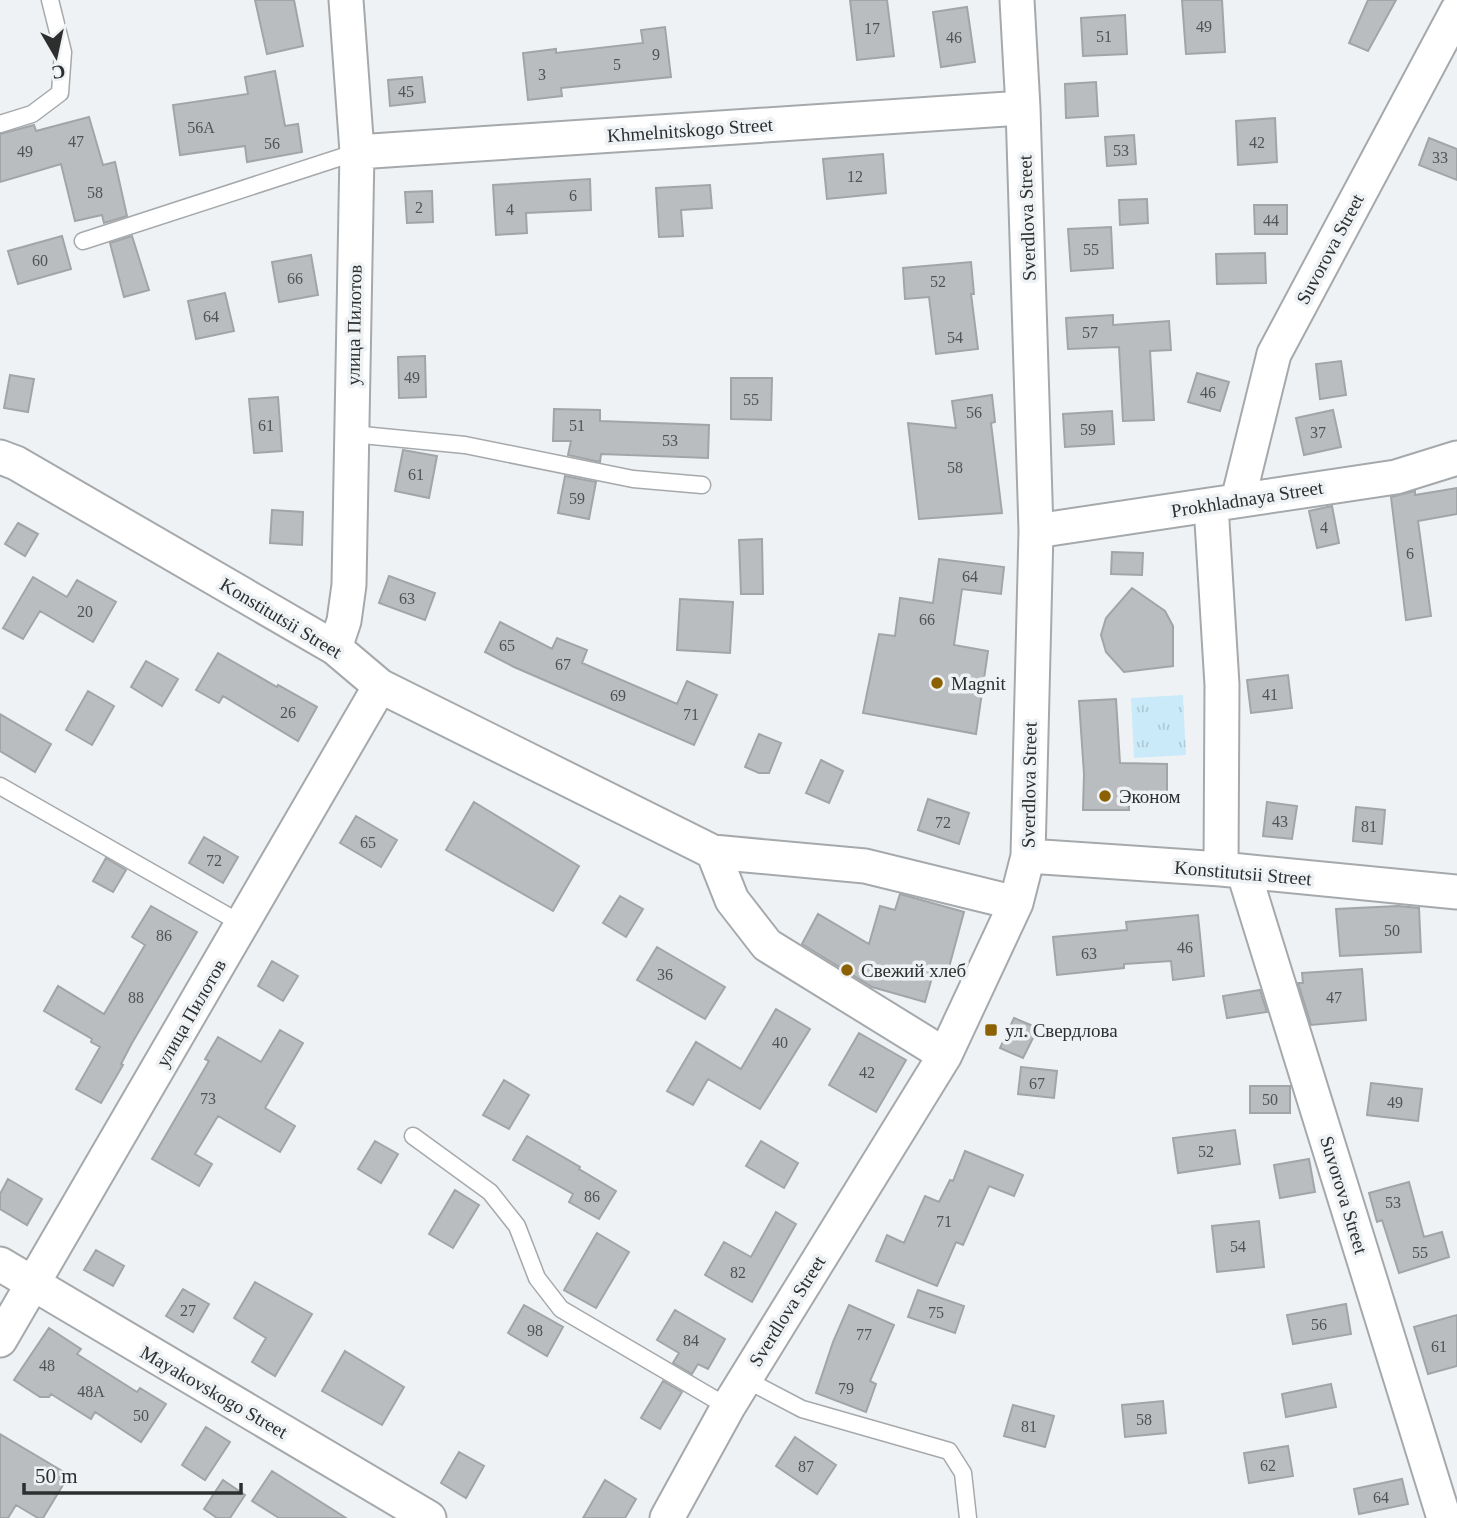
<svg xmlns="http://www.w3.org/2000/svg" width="1457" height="1518" viewBox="0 0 1457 1518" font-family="'Times New Roman',serif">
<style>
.park{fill:url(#park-tufts)}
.building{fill:#babdbf;stroke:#a2a5a7;stroke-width:2}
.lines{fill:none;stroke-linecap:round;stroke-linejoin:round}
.service-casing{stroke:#a6a9ab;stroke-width:19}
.minor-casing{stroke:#a6a9ab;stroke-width:37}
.service{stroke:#fff;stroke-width:16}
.minor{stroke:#fff;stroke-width:33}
.poi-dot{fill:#8c6103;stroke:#eff2f4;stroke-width:2.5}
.labels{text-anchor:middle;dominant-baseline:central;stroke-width:7;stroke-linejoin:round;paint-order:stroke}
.number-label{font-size:16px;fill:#505253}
.street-label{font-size:19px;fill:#2d2f2f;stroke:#eff2f4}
.poi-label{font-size:19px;fill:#2d2f2f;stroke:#eff2f4;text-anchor:start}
</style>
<defs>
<pattern id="park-tufts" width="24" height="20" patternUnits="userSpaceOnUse" patternTransform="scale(1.75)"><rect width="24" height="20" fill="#cbeaf9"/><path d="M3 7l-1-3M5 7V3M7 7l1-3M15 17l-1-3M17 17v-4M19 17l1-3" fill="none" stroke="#afc9d6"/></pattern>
</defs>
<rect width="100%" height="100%" fill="#eff2f4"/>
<path class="park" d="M1183,695L1186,755L1134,758L1131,698Z"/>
<path class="building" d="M255,0H294L303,46L267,54Z
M850,0H887L894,56L857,60Z
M1182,0H1222L1225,52L1186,54Z
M1368,0H1396L1368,51L1349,43Z
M967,7L975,62L941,67L933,12Z
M1125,15L1127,54L1083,56L1081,18Z
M665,27L671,77L561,88L562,96L528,100L523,53L556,49V53L643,43L641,30Z
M275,71L285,126L298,124L302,152L247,162L245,146L180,155L173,105L248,94L245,77Z
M422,77L425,102L390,106L388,80Z
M1096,82L1098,116L1066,118L1065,84Z
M89,117L103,165L115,162L127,216L104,223L102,215L75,221L61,164L0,182V134L34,125L36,131Z
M1275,118L1277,162L1238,165L1236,121Z
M1134,135L1136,164L1107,166L1105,137Z
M1429,138L1457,149V180L1419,165Z
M883,154L886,193L827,199L823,159Z
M590,179L591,210L526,213L527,233L496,235L493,185Z
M710,185L712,208L681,210L683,236L659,237L656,188Z
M432,191L433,222L407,223L405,192Z
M1147,199L1148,223L1120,225L1119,200Z
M1254,205H1287V234H1255Z
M1111,227L1113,268L1071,271L1068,229Z
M62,236L71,269L18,284L8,251Z
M132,236L149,290L124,297L110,243Z
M1265,253L1266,283L1217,284L1216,254Z
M311,255L318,295L279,302L272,262Z
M971,262L974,294H971L978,349L936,354L929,297L905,299L903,268Z
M225,293L234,331L196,339L188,301Z
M1113,315V325L1169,321L1171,350L1150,351L1154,420L1123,421L1119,347L1068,349L1066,318Z
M425,356L426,397L399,398L398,357Z
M1341,361L1346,395L1320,399L1316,364Z
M1197,373L1229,382L1220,411L1188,402Z
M10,375L34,379L28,412L4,408Z
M731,378H772L771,420L731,419Z
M992,395L995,422L991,423L1002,513L919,519L908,423L956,428L952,401Z
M278,397L282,451L254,453L249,399Z
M554,409L600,410V421L709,425L708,458L601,454L600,462L568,455L571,441H553Z
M1333,410L1341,447L1304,455L1296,418Z
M1112,411L1114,444L1065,447L1063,414Z
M403,450L437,456L429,498L395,491Z
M565,476L596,482L589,519L558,513Z
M1457,488V514L1418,521L1431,616L1406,620L1391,497L1415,491V495Z
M1332,506L1339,543L1317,548L1309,511Z
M272,510L303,512L302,545L270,543Z
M18,523L38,534L25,556L5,544Z
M762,539L763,594H741L739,540Z
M1112,552L1143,553L1142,575L1111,574Z
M939,559L1004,567L1001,594L962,589L954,645L988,651L976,734L863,713L879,634L895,636L900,598L933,603Z
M389,576L435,593L425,620L379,603Z
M33,577L67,597L77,580L116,602L93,642L40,611L23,639L3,628Z
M1132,588L1165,611L1173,626V666L1124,672L1106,652L1101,635L1106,618Z
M680,599L733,602L730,653L677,650Z
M500,622L552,649L557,638L587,650L582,663L677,704L687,681L717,695L694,745L514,667L485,652Z
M218,653L277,687L278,685L317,707L298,741L223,696L219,703L196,690Z
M146,661L178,679L162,706L131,687Z
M1288,675L1292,708L1251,713L1247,680Z
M88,691L114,706L92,745L66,730Z
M1116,699L1120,763L1167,764V804L1129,803V810H1083L1084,774L1079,701Z
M0,714L51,744L35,772L0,751Z
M759,734L781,743L769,773H759L745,767Z
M821,760L843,771L829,803L806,793Z
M928,799L969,813L959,844L918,830Z
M474,802L579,866L553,911L446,850Z
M1267,802L1297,806L1292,839L1263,836Z
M1356,807L1385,810L1382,844L1353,841Z
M356,816L397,840L381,867L340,843Z
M204,837L238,857L223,883L189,863Z
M106,858L126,870L113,892L93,881Z
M900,894L964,912L948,971L935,967L925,1002L872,987L802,944L818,914L869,944L880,906L895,910Z
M620,896L643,909L626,937L603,923Z
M151,906L197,932L132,1043L121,1064L123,1065L101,1103L76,1089L100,1047L91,1042L92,1039L44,1011L58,986L104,1014L145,945L132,937Z
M1398,906L1419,908L1421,952L1340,956L1336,909Z
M1198,915L1204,976L1173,980L1171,961L1124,964V968L1057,975L1053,937L1127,930L1126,922Z
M657,947L725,987L705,1019L637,980Z
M272,961L298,976L283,1001L258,986Z
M1362,969L1366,1020L1311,1025L1298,983H1303L1302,973Z
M1260,990L1267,1012L1227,1018L1223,996Z
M776,1009L810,1029L760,1109L708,1079L693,1105L667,1091L696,1042L741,1069Z
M1014,1018L1038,1028L1023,1058L1000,1048Z
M280,1030L303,1043L265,1108L295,1126L280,1152L218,1116L195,1154L212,1164L199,1186L152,1159L209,1061L205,1059L218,1037L261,1062Z
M859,1033L906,1060L876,1112L829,1085Z
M1021,1067L1057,1071L1054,1098L1018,1094Z
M504,1080L529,1095L509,1129L483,1115Z
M1371,1083L1422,1089L1418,1121L1367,1115Z
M1250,1086H1290V1113H1250Z
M1235,1130L1240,1164L1178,1173L1173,1138Z
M527,1136L580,1167L579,1169L616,1191L599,1219L569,1202L573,1194L513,1160Z
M375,1141L398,1154L381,1183L358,1169Z
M761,1141L798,1163L784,1188L746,1166Z
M965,1151L1023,1175L1014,1196L989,1186L963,1245L956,1242L937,1286L876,1261L887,1235L904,1243L925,1196L939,1202L950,1180L953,1181Z
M1309,1159L1315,1192L1280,1198L1274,1165Z
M8,1179L42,1199L27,1225L0,1209V1194Z
M1409,1182L1424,1237L1442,1232L1449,1257L1399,1273L1382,1220L1377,1222L1369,1193Z
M455,1190L479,1205L453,1248L429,1234Z
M776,1212L796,1224L752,1302L705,1275L724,1242L751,1257Z
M1259,1221L1264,1267L1217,1272L1212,1226Z
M597,1233L629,1252L596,1308L564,1290Z
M96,1250L124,1266L113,1286L84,1270Z
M255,1282L312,1314L275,1376L252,1362L266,1338L234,1318Z
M183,1289L209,1304L193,1332L166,1316Z
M918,1290L964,1306L955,1333L908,1317Z
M1346,1304L1351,1334L1293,1344L1287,1315Z
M524,1305L563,1327L547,1356L508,1333Z
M849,1305L894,1325L870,1381L876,1384L866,1412L816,1393L833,1342Z
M675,1310L725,1339L708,1369L698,1364L692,1374L673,1363L679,1353L657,1340Z
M1457,1315V1366L1428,1374L1414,1327Z
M49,1328L81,1349L77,1354L137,1392L140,1388L166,1404L141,1442L95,1412L91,1419L51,1394L49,1397H40L14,1380Z
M345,1351L404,1387L382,1425L322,1391Z
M663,1381L682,1392L660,1429L641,1418Z
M1331,1384L1336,1407L1286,1417L1282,1394Z
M1163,1401L1166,1433L1125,1437L1122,1405Z
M1013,1405L1054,1416L1045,1447L1004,1436Z
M206,1427L230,1442L205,1480L182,1465Z
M0,1434L69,1475L43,1518H38L16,1505L8,1518H0Z
M795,1437L836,1465L817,1494L776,1466Z
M1288,1446L1293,1476L1249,1483L1244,1453Z
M459,1452L484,1466L466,1498L441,1483Z
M272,1471L346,1518H279L252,1501Z
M1402,1479L1408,1504L1359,1514L1354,1489Z
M223,1480L245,1495L230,1518H217L204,1509Z
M605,1480L636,1499L625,1518H583Z"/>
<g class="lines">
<g class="service-casing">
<path id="service" d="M0,124L32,114L60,93L63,52L50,0
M83,241L357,152
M352,434L465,445L633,479L702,485
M0,786L242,924
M413,1136L490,1192L517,1226L537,1278L561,1309L728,1407
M745,1379L802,1409L949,1451L963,1473L968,1518"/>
</g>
<g class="minor-casing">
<path id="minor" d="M357,152L1023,108
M0,457L16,463L335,648L380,686L713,852L865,866L1016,903
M1238,500L1274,354L1457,11
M1211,505L1222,685L1221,869
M1036,531L1396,477L1457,458
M335,648L344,621L349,585L357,152L346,0
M713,852L732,900L767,945L945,1055
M1028,856L1221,869L1457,892
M1244,873L1444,1518
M0,1264L429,1518
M0,1340L380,686
M667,1518L728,1407L945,1055L1016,903L1028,856L1036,531L1023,108L1017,0"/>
</g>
<use href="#service" class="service"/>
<use href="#minor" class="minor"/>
</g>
<g class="poi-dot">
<circle cx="937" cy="683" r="7"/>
<circle cx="1105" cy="796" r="7"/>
<circle cx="847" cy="970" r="7"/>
<rect x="984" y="1023" width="14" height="14" rx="3.5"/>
</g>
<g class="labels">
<g class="number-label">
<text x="1204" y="26">49</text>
<text x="872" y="28">17</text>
<text x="1104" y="36">51</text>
<text x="954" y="37">46</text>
<text x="656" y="54">9</text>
<text x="617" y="64">5</text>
<text x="542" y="74">3</text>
<text x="406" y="91">45</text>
<text x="201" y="127">56А</text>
<text x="76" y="141">47</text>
<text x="1257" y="142">42</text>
<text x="272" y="143">56</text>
<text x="1121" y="150">53</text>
<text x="25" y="151">49</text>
<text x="1440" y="157">33</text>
<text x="855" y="176">12</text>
<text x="95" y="192">58</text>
<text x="573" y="195">6</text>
<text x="419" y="207">2</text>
<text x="510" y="209">4</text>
<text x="1271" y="220">44</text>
<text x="1091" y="249">55</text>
<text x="40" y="260">60</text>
<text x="295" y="278">66</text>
<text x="938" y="281">52</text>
<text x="211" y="316">64</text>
<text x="1090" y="332">57</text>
<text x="955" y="337">54</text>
<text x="412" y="377">49</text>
<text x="1208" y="392">46</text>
<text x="751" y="399">55</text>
<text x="974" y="412">56</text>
<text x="266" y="425">61</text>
<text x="577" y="425">51</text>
<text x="1088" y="429">59</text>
<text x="1318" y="432">37</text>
<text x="670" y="440">53</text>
<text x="955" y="467">58</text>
<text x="416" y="474">61</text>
<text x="577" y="498">59</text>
<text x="1324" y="527">4</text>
<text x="1410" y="553">6</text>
<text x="970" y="576">64</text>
<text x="407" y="598">63</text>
<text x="85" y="611">20</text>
<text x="927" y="619">66</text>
<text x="507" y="645">65</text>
<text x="563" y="664">67</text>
<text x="1270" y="694">41</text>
<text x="618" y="695">69</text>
<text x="288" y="712">26</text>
<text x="691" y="714">71</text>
<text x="1280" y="821">43</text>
<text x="943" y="822">72</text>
<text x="1369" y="826">81</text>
<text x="368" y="842">65</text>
<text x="214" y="860">72</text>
<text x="1392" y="930">50</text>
<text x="164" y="935">86</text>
<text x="1185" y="947">46</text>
<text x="1089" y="953">63</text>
<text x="665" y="974">36</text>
<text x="136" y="997">88</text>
<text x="1334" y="997">47</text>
<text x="780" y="1042">40</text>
<text x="867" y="1072">42</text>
<text x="1037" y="1083">67</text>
<text x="208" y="1098">73</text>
<text x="1270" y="1099">50</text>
<text x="1395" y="1102">49</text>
<text x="1206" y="1151">52</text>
<text x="592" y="1196">86</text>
<text x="1393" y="1202">53</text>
<text x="944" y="1221">71</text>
<text x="1238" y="1246">54</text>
<text x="1420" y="1252">55</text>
<text x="738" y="1272">82</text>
<text x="188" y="1310">27</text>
<text x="936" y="1312">75</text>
<text x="1319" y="1324">56</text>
<text x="535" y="1330">98</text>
<text x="864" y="1334">77</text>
<text x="691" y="1340">84</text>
<text x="1439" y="1346">61</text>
<text x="47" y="1365">48</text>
<text x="846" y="1388">79</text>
<text x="91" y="1391">48А</text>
<text x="141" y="1415">50</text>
<text x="1144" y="1419">58</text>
<text x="1029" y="1426">81</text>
<text x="1268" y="1465">62</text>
<text x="806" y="1466">87</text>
<text x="1381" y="1497">64</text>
</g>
<g class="street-label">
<text transform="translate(690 130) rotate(-4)">Khmelnitskogo Street</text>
<text transform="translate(1027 218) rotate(-92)">Sverdlova Street</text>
<text transform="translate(1330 249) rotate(-62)">Suvorova Street</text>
<text transform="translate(354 325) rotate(-89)">улица Пилотов</text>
<text transform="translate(1247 499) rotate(-9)">Prokhladnaya Street</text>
<text transform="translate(281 618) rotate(31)">Konstitutsii Street</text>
<text transform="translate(1029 785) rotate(-89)">Sverdlova Street</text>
<text transform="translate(1243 873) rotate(5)">Konstitutsii Street</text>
<text transform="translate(191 1013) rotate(-60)">улица Пилотов</text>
<text transform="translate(1344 1195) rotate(73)">Suvorova Street</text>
<text transform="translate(787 1311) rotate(-58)">Sverdlova Street</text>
<text transform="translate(214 1392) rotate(30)">Mayakovskogo Street</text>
</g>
<g class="poi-label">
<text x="951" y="683">Magnit</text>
<text x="1119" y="796">Эконом</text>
<text x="861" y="970">Свежий хлеб</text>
<text x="1005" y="1030">ул. Свердлова</text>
</g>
</g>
<g transform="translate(56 56) rotate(171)" stroke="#eff2f4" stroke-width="5" paint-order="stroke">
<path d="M0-5L12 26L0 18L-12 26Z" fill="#2d2f2f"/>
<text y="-10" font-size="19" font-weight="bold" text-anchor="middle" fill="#2d2f2f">С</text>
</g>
<path d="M24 1483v10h217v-10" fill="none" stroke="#2d2f2f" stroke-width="3.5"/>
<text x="35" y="1483" font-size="21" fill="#2d2f2f" stroke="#eff2f4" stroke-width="5" paint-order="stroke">50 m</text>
</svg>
